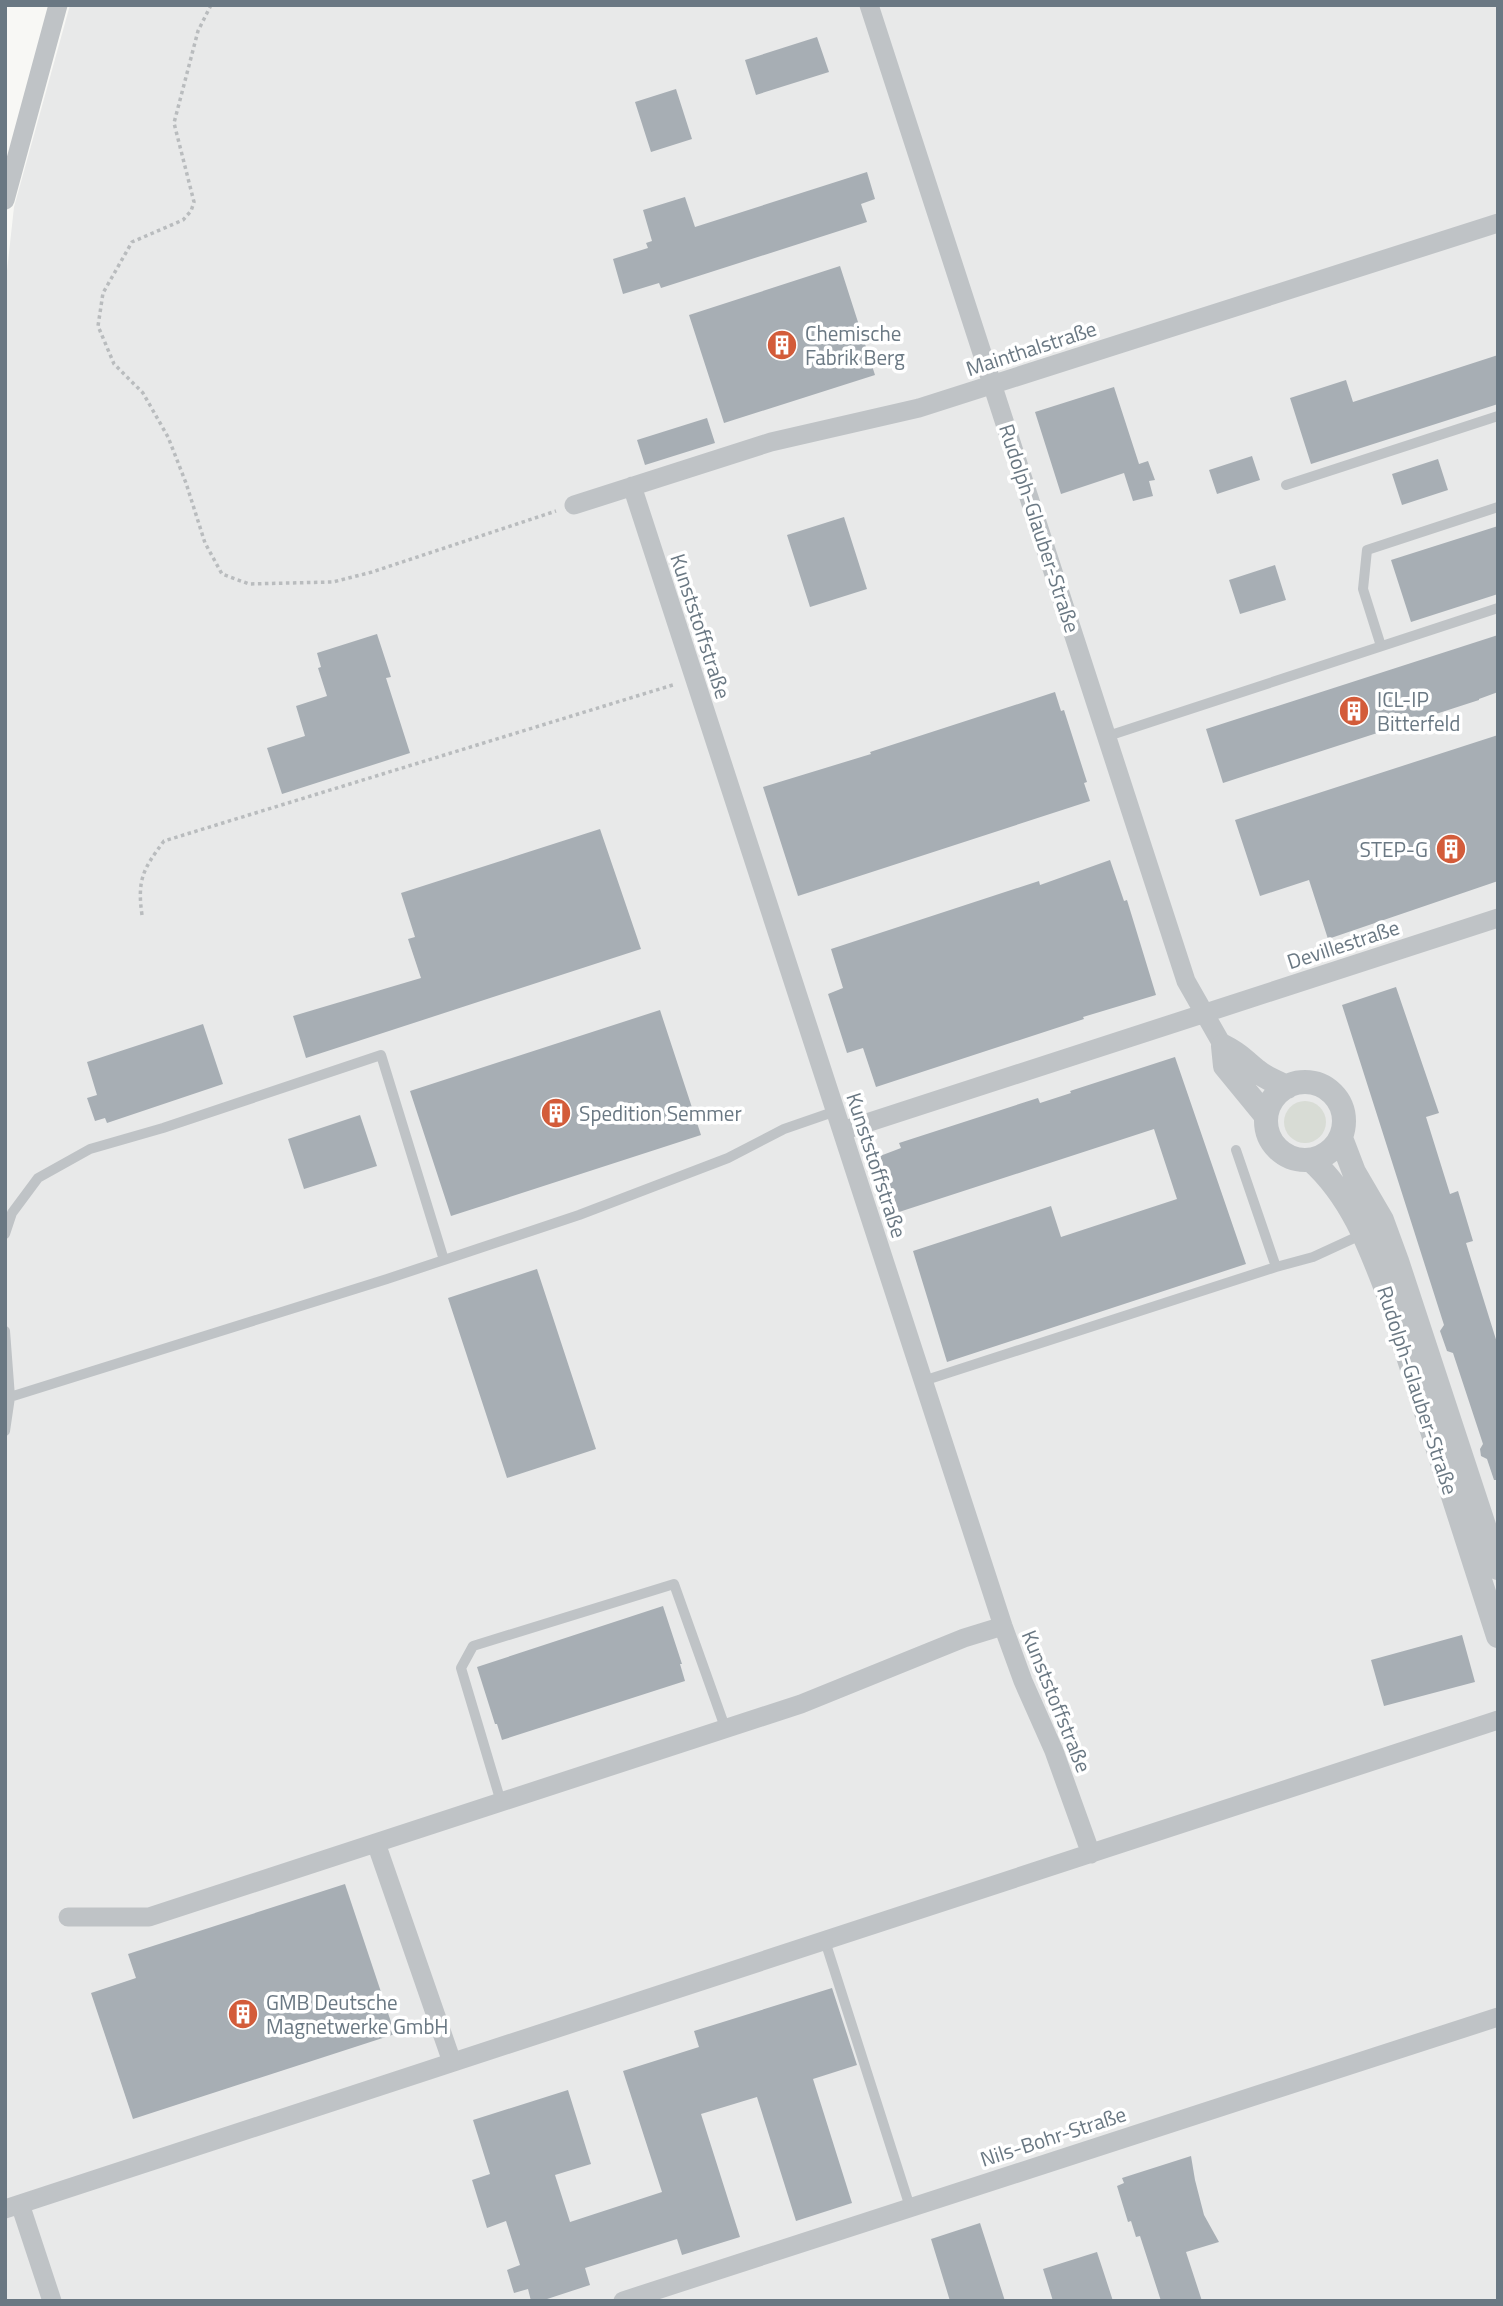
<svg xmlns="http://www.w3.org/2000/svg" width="1503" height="2306" viewBox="0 0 1503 2306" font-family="'Titillium Web',sans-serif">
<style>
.built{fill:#e8e9e9}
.green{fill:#d8dcd5}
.building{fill:#a7aeb4}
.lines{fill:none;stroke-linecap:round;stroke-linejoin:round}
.path{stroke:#b9bcbe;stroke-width:3.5;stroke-dasharray:3.5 3.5;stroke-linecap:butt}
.service{stroke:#bfc3c6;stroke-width:10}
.minor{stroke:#bfc3c6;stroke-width:19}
.tertiary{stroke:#bfc3c6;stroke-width:24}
.labels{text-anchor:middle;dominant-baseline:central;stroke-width:7;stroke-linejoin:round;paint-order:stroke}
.poi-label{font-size:21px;fill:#6a7883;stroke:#fff;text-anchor:start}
.street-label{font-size:21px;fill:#6a7883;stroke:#fff}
</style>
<rect width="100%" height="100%" fill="#f8f8f5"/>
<path class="built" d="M70,5H1498V2301H5V289L14,207Z"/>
<path class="green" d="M1284 1122a21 21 0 1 1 42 0a21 21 0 1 1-42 0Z"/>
<path class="building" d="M817,37L829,72L756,95L745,60Z
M676,89L692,139L651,152L635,102Z
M867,172L875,199L861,204L867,222L661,288L659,283L623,294L613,259L648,248L646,243L652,241L643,210L685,197L695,227Z
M840,266L875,375L724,423L689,315Z
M1498,355V404L1311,464L1290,398L1346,380L1353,402Z
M1114,387L1139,464L1148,461L1155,480L1149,481L1153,496L1133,501L1124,473L1061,494L1035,412Z
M707,418L715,443L645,465L637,440Z
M1252,456L1260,480L1217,494L1209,470Z
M1438,459L1448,490L1402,505L1392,474Z
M844,517L867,589L810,607L787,535Z
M1498,526V594L1411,622L1391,560Z
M1275,565L1286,600L1240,614L1229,580Z
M377,634L391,677L386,678L410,753L282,794L267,748L305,736L296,706L327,696L318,668L321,667L317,653Z
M1498,635V692L1479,699V700L1223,783L1206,729Z
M1055,692L1061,711L1064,710L1087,782L1084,783L1090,801L798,896L763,787L871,754L870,752Z
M1498,735V881L1328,939L1309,880L1260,896L1235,820Z
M600,829L641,949L306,1058L293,1016L421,978L408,939L415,937L401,893Z
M1110,860L1124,901L1127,900L1156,995L1083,1017L1084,1019L876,1087L863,1048L847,1053L828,994L843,988L831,949L1039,881L1040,885Z
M1396,987L1439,1113L1426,1117L1450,1194L1458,1191L1473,1241L1466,1243L1498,1346V1480H1494L1487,1459L1481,1456L1480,1449L1483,1444L1453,1353L1447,1351L1440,1331L1444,1325L1342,1005Z
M660,1010L701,1135L451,1216L410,1091Z
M203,1024L223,1084L107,1123L105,1118L95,1121L87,1098L97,1095L87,1062Z
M1175,1057L1246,1264L947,1362L913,1251L1051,1206L1061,1237L1177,1199L1154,1129L899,1212L880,1156L901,1148L899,1143L1038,1098L1040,1103L1071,1093L1070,1091Z
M360,1115L377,1166L304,1189L288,1139Z
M537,1269L596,1449L507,1478L448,1298Z
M663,1606L682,1664H680L685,1681L502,1740L497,1724H495L477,1667Z
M1462,1635L1475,1682L1384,1706L1371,1660Z
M345,1884L395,2034L133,2119L91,1993L136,1978L128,1954Z
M832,1988L857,2065L813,2079L852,2203L796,2221L757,2097L701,2114L740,2237L682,2255L677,2239L585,2268L590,2285L541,2301H531L528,2289L514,2293L507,2270L520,2265L506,2221L487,2228L472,2180L490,2174L473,2120L568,2090L591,2164L555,2175L570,2222L662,2192L623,2071L699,2047L694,2031Z
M1191,2156L1195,2180L1204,2215L1219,2242L1186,2252L1202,2301H1161L1140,2236L1136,2237L1131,2221L1128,2222L1117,2186L1124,2183L1122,2178Z
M980,2223L1005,2301H950L931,2239Z
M1097,2252L1113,2301H1053L1043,2269Z"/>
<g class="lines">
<path class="path" d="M211,5L198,31L174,123L194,202L191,211L183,220L132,242L103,293L98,326L114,364L143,393L168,437L186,483L205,543L222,574L249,584L333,582L372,572L556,511
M142,915C137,880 143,869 164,841L676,684"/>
<path class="service" d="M1286,485L1498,416
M1381,646L1363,589L1367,550L1498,507
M1108,736L1498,608
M1236,1150L1276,1267L1313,1257L1363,1234
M5,1234L12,1213L38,1178L90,1149L163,1128L381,1055L444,1260
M5,1331L10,1397L387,1279L579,1215L728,1158L784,1129L836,1111
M923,1381L1276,1267
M5,1431L10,1397
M501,1802L461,1668L473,1646L674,1584L726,1730
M825,1941L910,2207"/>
<path class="minor" d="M869,5L1186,981L1223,1046
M5,200L58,5
M632,486L1003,1626L1023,1681L1054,1751L1091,1854
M574,505L771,442L919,408L1498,223
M842,1131L1498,918
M376,1843L452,2062
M68,1917H149L801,1704L964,1638L1003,1626
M20,2204L52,2301
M5,2209L1498,1720
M623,2301L1498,2017"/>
<path class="tertiary" d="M1223,1046L1225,1066L1266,1116
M1223,1046C1241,1055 1241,1058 1256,1070C1265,1078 1276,1082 1287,1087
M1266 1121a39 39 0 1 1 78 0a39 39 0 1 1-78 0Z
M1341,1138L1354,1172L1382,1220L1397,1261L1498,1568
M1311,1160C1351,1196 1369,1244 1388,1294L1498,1636"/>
</g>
<defs>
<g id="building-disc" transform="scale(1.575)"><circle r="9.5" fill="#d35c3a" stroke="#fff"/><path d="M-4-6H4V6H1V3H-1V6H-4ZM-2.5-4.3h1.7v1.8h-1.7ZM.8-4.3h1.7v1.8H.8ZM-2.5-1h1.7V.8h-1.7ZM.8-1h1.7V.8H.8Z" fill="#fff"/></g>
</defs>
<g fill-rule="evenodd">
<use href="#building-disc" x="782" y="345"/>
<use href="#building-disc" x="1354" y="711"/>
<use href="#building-disc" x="1451" y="849"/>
<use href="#building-disc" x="556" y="1113"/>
<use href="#building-disc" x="243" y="2014"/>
</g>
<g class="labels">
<g class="poi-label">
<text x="805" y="333">Chemische<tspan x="805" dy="24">Fabrik Berg</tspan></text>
<text x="1377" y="699">ICL-IP<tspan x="1377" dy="24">Bitterfeld</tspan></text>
<text x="1428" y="849" text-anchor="end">STEP-G</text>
<text x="579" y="1113">Spedition Semmer</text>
<text x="266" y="2002">GMB Deutsche<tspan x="266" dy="24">Magnetwerke GmbH</tspan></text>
</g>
<g class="street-label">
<text transform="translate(1031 348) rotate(-18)">Mainthalstraße</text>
<text transform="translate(1040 528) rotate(72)">Rudolph-Glauber-Straße</text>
<text transform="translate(701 626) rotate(72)">Kunststoffstraße</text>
<text transform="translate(1343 944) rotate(-18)">Devillestraße</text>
<text transform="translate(877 1165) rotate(72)">Kunststoffstraße</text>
<text transform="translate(1418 1390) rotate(72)">Rudolph-Glauber-Straße</text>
<text transform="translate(1057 1701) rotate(68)">Kunststoffstraße</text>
<text transform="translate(1053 2136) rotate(-18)">Nils-Bohr-Straße</text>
</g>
</g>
<rect width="1503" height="2306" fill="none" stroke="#6a7883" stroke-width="14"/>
</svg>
